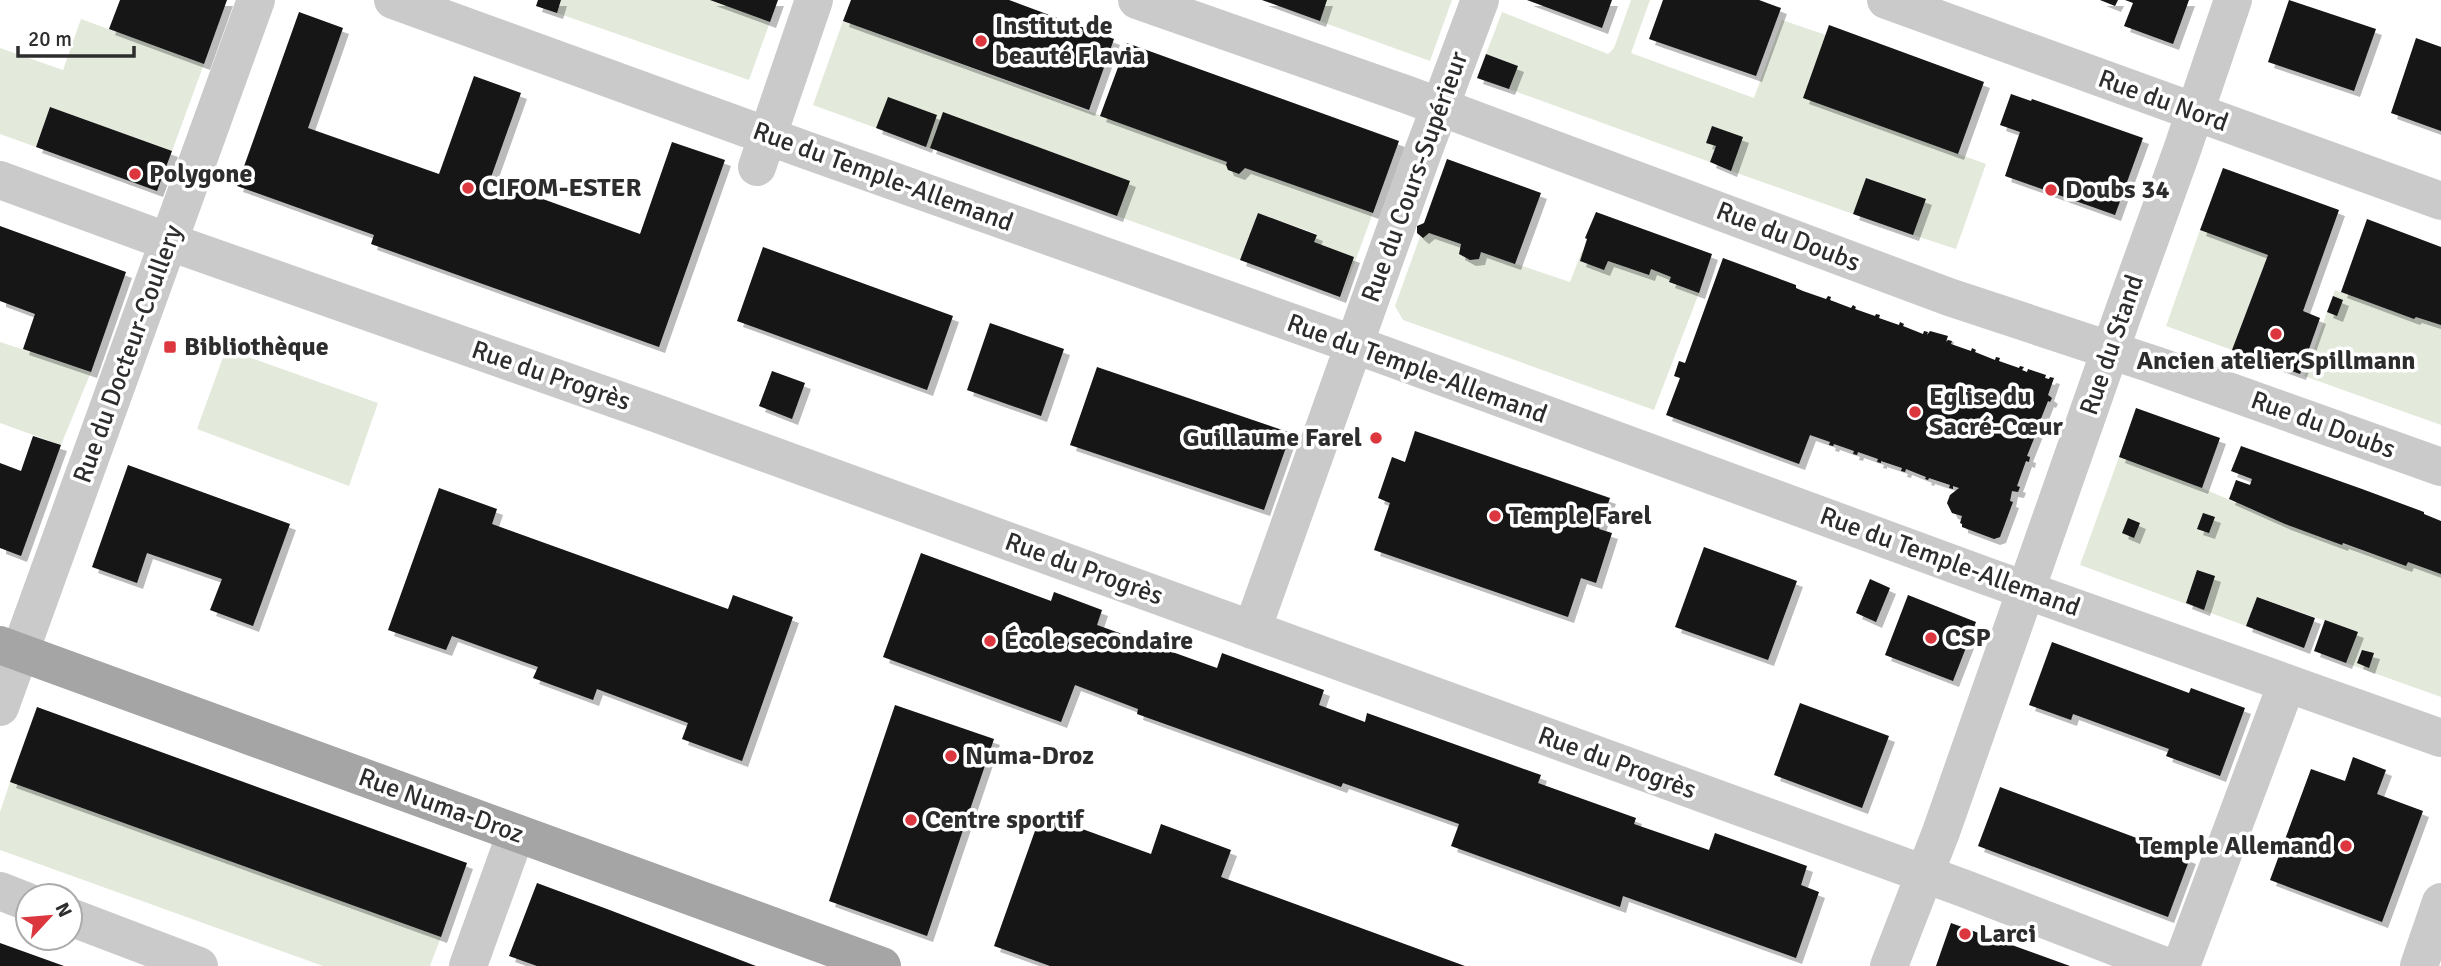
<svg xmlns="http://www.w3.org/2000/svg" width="2441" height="966" viewBox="0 0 2441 966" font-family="Signika,sans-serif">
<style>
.green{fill:#e3eadb}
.building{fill:#141414;filter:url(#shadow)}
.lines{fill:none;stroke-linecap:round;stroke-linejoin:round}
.minor{stroke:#cacaca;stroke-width:38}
.major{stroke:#a5a5a5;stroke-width:38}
.poi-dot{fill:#dc363f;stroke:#fff;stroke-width:2.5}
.labels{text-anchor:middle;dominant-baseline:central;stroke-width:7;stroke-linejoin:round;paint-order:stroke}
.poi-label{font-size:26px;font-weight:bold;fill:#2d2d2d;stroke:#fff;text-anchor:start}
.street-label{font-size:26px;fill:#2d2d2d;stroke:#fff}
</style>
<defs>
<filter id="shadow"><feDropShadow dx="6" dy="6" stdDeviation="0" flood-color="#0004"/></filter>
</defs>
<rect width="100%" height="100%" fill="#fff"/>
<path class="green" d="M561,0H710L770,22L749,80L557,13Z
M1261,0H1452L1430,61Z
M1631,0H1650L1631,53L1754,98L1782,20L1826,35L1804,98L1986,164L1956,249L1913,235L1926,199L1867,178L1853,214L1731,171L1712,127L1706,143L1716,146L1710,162L1509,89L1518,66L1486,54L1502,12L1608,54L1614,48Z
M81,19L204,64L172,151L50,107L36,147L0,134V48L63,70Z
M843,21L1227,162L1226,165L1228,170L1239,174L1245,168L1373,213L1342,297L1354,257L1314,242L1317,234L1258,213L1240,260L1117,216L1129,181L943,113L930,148L926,147L936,115L888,98L876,128L813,105Z
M2200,230L2268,255L2232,350L2166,326Z
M1422,231L1461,244L1459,254L1470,260L1479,259L1481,252L1570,282L1582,251L1604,269L1608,261L1648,275L1651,269L1671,277L1670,283L1699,293L1654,410L1403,320L1395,306Z
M2335,290L2414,319L2416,317L2441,325V425L2304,376Z
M0,342L91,372L61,445L0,423Z
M226,349L378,403L349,486L197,429Z
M2119,457L2202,488L2285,524L2406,566L2408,562L2441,574V697L2346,663L2357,632L2257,597L2246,626L2080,565Z
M10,782L441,937L430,966H323L0,850V812Z"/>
<path class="building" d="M120,0H227L204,64L109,29Z
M538,0H561L557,13L536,6Z
M710,0H778L770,22Z
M851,0H1009L1114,39L1089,110L843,21Z
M1262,0H1327L1320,21Z
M1527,0H1612L1602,28Z
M1663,0H1759L1781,8L1756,76L1649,39Z
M2100,0H2118L2115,6Z
M2125,0H2189L2173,44L2124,26L2133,3Z
M2289,0L2376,29L2354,91L2268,62Z
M299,12L343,28L308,128L439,174L474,76L521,93L490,180L640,234L672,142L725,160L659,347L371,244L374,235L237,186Z
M1829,25L1984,82L1958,154L1803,98Z
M2416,38L2441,47V131L2391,113Z
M1127,43L1399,141L1373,213L1245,168L1239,174L1228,170L1226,165L1227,162L1100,116Z
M1486,54L1518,66L1509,89L1477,78Z
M2011,94L2031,101L2032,99L2143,138L2115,215L2005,176L2020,132L2000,125Z
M888,97L937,115L926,147L876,128Z
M50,107L172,151L157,191L36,147Z
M943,112L1130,181L1117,216L930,148Z
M1712,126L1743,137L1731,171L1710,162L1716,146L1706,143Z
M1447,159L1541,193L1515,264L1481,252L1479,259L1470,260L1459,254L1461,244L1429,233L1423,238L1417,233V226L1424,223Z
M2223,168L2339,210L2303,311L2320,318L2300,374L2232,350L2268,255L2200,230Z
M1866,178L1926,199L1913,235L1853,214Z
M1596,212L1712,254L1699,293L1669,282L1671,277L1651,269L1649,275L1608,261L1604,270L1580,261L1587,239L1585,238Z
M1258,213L1317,235L1314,242L1354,257L1340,297L1240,260Z
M2367,219L2441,247V325L2416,317L2414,319L2341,292Z
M0,226L126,272L91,372L23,349L35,314L0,301Z
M763,247L953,316L927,390L737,321Z
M1723,258L1796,285V288L1803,291L1826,299L1828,296L1831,297L1830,300L1851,308L1853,305L1856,307L1855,309L1875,316L1876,314L1880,315L1879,318L1899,325L1900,322L1904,324L1903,326L1923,334L1924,331L1928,332L1927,335L1930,331L1948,336L1946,342L1948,340L1952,341L1951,344L1971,351L1972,348L1976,350L1975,352L1995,360L1996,357L2000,358L1999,361L2019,368L2020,366L2024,367L2022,370L2027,372L2028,369L2046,375L2045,378L2049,379L2050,377L2054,378L2048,395L2052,398L2050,402L2048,401L2038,426L2041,427L2039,432L2037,431L2027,456L2030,457L2029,462L2026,461L2017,486L2020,487L2018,492L2012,491L2010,501L2013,502L2000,537L1994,539L1962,527V524L1960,523L1962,516L1952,513L1947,503L1950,495L1959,488L1953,486V489L1949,488L1950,485L1929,478L1928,480L1925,479L1926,477L1906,469L1905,472L1901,471L1902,468L1881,461V463L1877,462L1878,459L1858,452L1857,455L1853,454L1854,451L1834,444L1833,446L1829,445L1830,442L1810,435L1799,464L1666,415L1680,378L1674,376L1679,361L1685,363Z
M2333,296L2343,300L2337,316L2327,312Z
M990,323L1064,349L1041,416L967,390Z
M1097,367L1291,433L1264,510L1070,445Z
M772,371L805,383L792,419L759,406Z
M2136,408L2220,438L2202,488L2119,457Z
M1415,431L1610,498L1599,529L1612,533L1596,583L1581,578L1568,617L1374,550L1390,503L1378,498L1392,457L1405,462Z
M33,436L61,445L21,556L0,548V463L21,471Z
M2241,446L2362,489L2424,512V514L2441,521V574L2408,562L2406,566L2343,543L2342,545L2285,524L2229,499L2236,480L2250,485L2252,479L2231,471Z
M128,465L290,524L253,626L210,610L222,579L147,553L137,583L92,567Z
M439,488L497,509L492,524L728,609L733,595L793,617L742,761L682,739L688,723L597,689L593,700L533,678L538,667L452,636L446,650L388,630Z
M2203,513L2215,517L2209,533L2197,529Z
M2128,518L2140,523L2134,538L2122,533Z
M1704,547L1797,581L1768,660L1675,627Z
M921,553L1051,601L1054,592L1102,610L1097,625L1217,668L1222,653L1324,690L1319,705L1365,722L1367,713L1541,775L1538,783L1636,818L1634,824L1709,850L1715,833L1807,866L1801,885L1819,892L1796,958L1623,896L1620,907L1451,846L1459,824L1343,783L1341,787L1137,714L1138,709L1075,685L1061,722L883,657Z
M2197,570L2215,576L2204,610L2186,603Z
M1870,579L1890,588L1876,622L1856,613Z
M1908,595L1976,622L1953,681L1885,655Z
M2257,597L2315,618L2304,648L2246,626Z
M2325,620L2358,632L2346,663L2314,651Z
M2052,642L2189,693L2191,688L2245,708L2220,776L2166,756L2169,749L2073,714L2071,720L2029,705Z
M2362,650L2374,653L2369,668L2357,663Z
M1800,703L1889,736L1862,808L1774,775Z
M895,705L994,739L927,936L829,901Z
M37,707L467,863L441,937L10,782Z
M2353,757L2386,770L2377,794L2423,811L2382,922L2270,880L2311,769L2345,781Z
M2000,787L2190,858L2168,917L1978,846Z
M1041,814L1151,854L1161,824L1231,850L1221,877L1465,966H1050L994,946Z
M537,883L607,909L756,966H537L509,956Z
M1951,923L2070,966H1936Z
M0,943L64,966H0Z"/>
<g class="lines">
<path class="minor" d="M393,0L803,149L1386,356L1986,576L2441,738
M1137,0L1408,95L1949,297L2155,365L2441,467
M1886,0L2441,201
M757,167L814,0
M0,180L150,235L661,415L1963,888L2165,966
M1252,630L1423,152L1480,0
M0,707L256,0
M0,891L28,902
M70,917L199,966
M468,966L516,833
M1889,966L1941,832L2125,308L2181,153L2233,0
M2181,966L2287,683
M2419,966L2441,902"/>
<path class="major" d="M0,645L882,966"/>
</g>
<g class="poi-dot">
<circle cx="981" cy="41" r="7"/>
<circle cx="135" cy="174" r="7"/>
<circle cx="468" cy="188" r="7"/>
<circle cx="2051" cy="190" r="7"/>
<circle cx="2276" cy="334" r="7"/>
<rect x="163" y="340" width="14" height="14" rx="3.5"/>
<circle cx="1915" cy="412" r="7"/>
<circle cx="1376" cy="438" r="7"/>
<circle cx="1495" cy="516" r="7"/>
<circle cx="1931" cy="638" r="7"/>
<circle cx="990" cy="641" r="7"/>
<circle cx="951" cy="756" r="7"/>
<circle cx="911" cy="820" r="7"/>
<circle cx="2346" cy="846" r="7"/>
<circle cx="1965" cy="934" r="7"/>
</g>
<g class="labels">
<g class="poi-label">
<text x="995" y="26">Institut de<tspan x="995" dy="30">beauté Flavia</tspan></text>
<text x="149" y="174">Polygone</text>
<text x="482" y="188">CIFOM-ESTER</text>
<text x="2065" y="190">Doubs 34</text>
<text x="184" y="347">Bibliothèque</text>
<text x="2276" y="361" text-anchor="middle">Ancien atelier Spillmann</text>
<text x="1929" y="397">Eglise du<tspan x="1929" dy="30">Sacré-Cœur</tspan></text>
<text x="1362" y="438" text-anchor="end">Guillaume Farel</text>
<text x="1509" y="516">Temple Farel</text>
<text x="1945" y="638">CSP</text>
<text x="1004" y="641">École secondaire</text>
<text x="965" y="756">Numa-Droz</text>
<text x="925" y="820">Centre sportif</text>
<text x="2332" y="846" text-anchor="end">Temple Allemand</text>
<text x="1979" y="934">Larci</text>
</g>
<g class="street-label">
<text transform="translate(2163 101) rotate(20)">Rue du Nord</text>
<text transform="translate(883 177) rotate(20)">Rue du Temple-Allemand</text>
<text transform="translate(1415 177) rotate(-70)">Rue du Cours-Supérieur</text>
<text transform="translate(1788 237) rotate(21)">Rue du Doubs</text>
<text transform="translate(2112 345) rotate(-71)">Rue du Stand</text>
<text transform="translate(128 354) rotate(-70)">Rue du Docteur-Coullery</text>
<text transform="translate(1417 369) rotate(20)">Rue du Temple-Allemand</text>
<text transform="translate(551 376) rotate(19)">Rue du Progrès</text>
<text transform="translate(2323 425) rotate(20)">Rue du Doubs</text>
<text transform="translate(1950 562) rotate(20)">Rue du Temple-Allemand</text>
<text transform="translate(1084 569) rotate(20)">Rue du Progrès</text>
<text transform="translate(1617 763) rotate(20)">Rue du Progrès</text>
<text transform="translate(441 806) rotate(20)">Rue Numa-Droz</text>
</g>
</g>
<g transform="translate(49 917) rotate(64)"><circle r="33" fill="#ffffff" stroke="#ababab" stroke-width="2"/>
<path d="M0-5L12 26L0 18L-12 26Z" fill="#dc363f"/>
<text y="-10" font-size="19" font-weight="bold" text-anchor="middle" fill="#2d2d2d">N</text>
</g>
<path d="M18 46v10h116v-10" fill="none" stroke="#2d2d2d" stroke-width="3.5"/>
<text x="28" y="46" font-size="21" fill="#2d2d2d" stroke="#ffffff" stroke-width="5" paint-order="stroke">20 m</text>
</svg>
